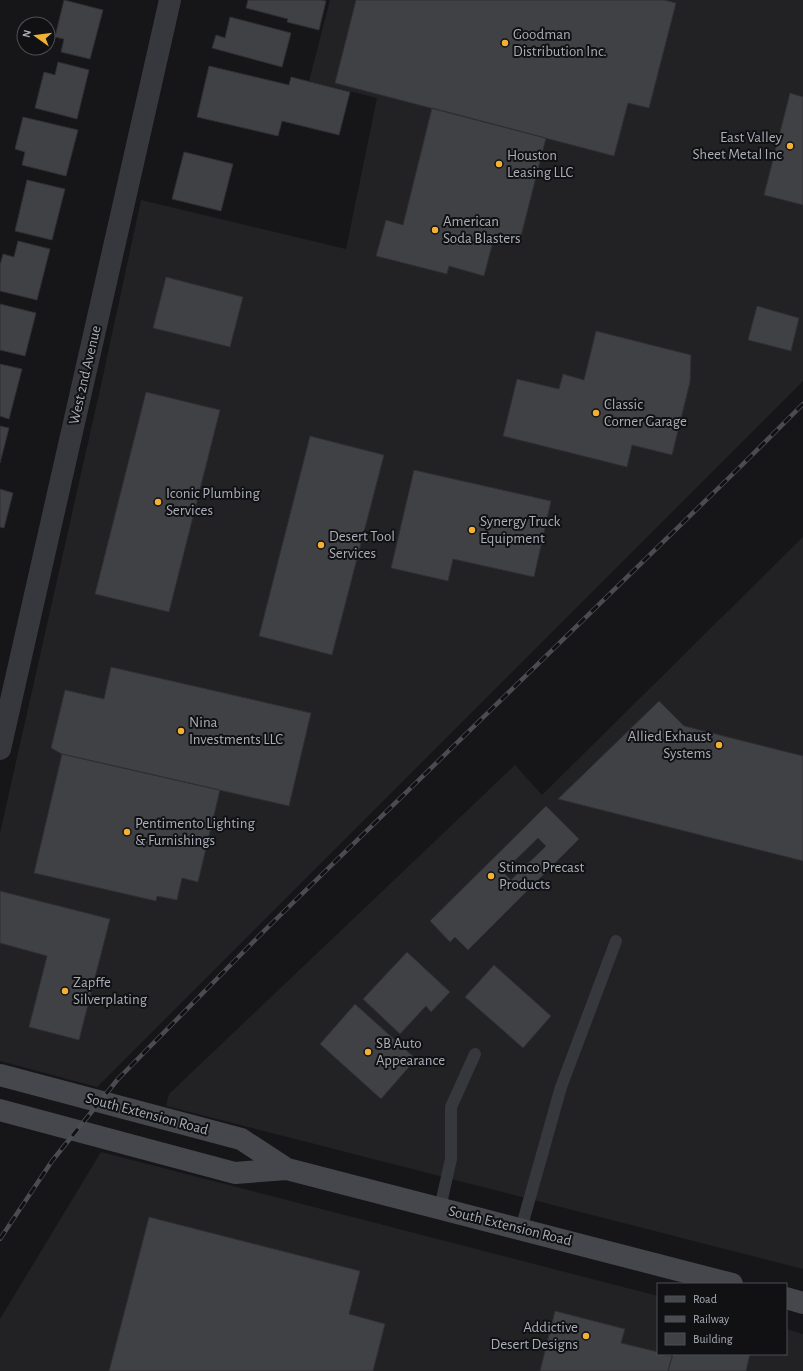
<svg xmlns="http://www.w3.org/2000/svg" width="803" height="1371" viewBox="0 0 803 1371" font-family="'Alegreya Sans',sans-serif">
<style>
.built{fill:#222225}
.building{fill:#404145;stroke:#303034;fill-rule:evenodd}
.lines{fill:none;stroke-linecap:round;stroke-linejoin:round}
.lane{stroke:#37383d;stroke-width:12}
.street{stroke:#37383d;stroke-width:22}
.secondary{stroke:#45474d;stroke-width:22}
.rail-casing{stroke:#4a4c52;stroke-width:4.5}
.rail{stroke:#111113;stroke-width:3;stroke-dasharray:9;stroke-linecap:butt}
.poi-dot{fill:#f2b134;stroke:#111113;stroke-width:1.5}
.labels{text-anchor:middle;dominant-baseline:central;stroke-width:4;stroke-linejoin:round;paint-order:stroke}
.poi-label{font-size:15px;fill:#a8adb8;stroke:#111113;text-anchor:start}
.street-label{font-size:15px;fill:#a8adb8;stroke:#111113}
</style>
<rect width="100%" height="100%" fill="#161618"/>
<path class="built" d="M330,0H803V381L97,1087L0,1061V833L101,385L141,200L346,249L377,98L309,81Z
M803,537V1269L166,1106L169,1094L515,765L542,795Z
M101,1152L658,1296V1354H786V1329L803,1334V1371H0V1319Z"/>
<path class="building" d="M64,0L103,10L90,59L61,52L64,39L55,37Z
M248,0H321L326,1L319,30L287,22L288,19L246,8Z
M356,0H664L676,3L649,108L628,103L614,156L335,83Z
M230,17L291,33L282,67L212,48L216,35L225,38Z
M58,62L89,70L77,119L35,108L44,72L55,75Z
M209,66L289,85L291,77L350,92L339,135L282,121L278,136L197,117Z
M790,93L803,97V205L764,195Z
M432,108L546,138L520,240L495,234L484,276L449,266L447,274L376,256L386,220L403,225Z
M23,117L78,130L66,176L22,165L25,152L15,149Z
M184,152L233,164L221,211L172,199Z
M27,180L65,189L52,240L15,231Z
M18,241L50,249L37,300L0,291V265L3,254L14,257Z
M166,277L243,297L230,347L153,328Z
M0,304L36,313L25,356L0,350Z
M757,306L799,318L791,351L748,340Z
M596,331L691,355L690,382L672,455L632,445L627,467L503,436L517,379L559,389L563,374L584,380Z
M0,364L22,369L9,419L0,416Z
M146,392L220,410L169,612L95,594Z
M0,426L9,428L0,463Z
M310,436L384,455L332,655L259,636Z
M414,470L551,501L534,577L453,559L448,581L391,568Z
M0,489L13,493L4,528L0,527Z
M111,667L311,713L289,806L62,754L51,748L65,690L104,699Z
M659,701L684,726L803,756V861L558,799Z
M62,754L220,790L198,882L182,878L177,900L157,896L156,901L34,873Z
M546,806L579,839L468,950L455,937L450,942L430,921ZM538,838L546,846L511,880L503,872Z
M0,891L110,919L79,1040L29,1027L47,956L0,943Z
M407,952L450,992L431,1012L426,1006L400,1034L363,999Z
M494,965L551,1016L523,1048L465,997Z
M355,1004L416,1059L381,1099L320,1044Z
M149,1217L360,1271L349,1314L385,1324L373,1371H109Z
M555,1311L625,1329L621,1343L658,1352V1354L672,1356L668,1371H540Z
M673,1354H750L746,1371H668Z"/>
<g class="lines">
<path class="lane" d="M440,1208L451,1159V1107L475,1054
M521,1229L561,1087L616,941"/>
<path class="street" d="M0,749L170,0"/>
<path class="secondary" d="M0,1075L241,1139L287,1169L732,1284
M0,1110L235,1173L287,1169
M786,1298L803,1303"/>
<g class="rail-casing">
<path id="rail" d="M0,1239L52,1161L118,1079L266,929L741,466L803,404"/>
</g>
<use href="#rail" class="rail"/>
</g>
<g class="poi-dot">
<circle cx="505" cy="43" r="4"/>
<circle cx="790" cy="146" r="4"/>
<circle cx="499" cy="164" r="4"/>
<circle cx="435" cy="230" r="4"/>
<circle cx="596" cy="413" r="4"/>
<circle cx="158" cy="502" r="4"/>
<circle cx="472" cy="530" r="4"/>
<circle cx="321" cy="545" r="4"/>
<circle cx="181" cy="731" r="4"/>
<circle cx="719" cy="745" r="4"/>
<circle cx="127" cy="832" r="4"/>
<circle cx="491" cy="876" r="4"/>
<circle cx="65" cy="991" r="4"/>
<circle cx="368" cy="1052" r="4"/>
<circle cx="586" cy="1336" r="4"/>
</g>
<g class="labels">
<g class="poi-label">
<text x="513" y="34">Goodman<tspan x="513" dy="17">Distribution Inc.</tspan></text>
<text x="782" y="137" text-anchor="end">East Valley<tspan x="782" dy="17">Sheet Metal Inc</tspan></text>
<text x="507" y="155">Houston<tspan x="507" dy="17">Leasing LLC</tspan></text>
<text x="443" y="221">American<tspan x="443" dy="17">Soda Blasters</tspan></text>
<text x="604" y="404">Classic<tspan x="604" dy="17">Corner Garage</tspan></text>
<text x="166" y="493">Iconic Plumbing<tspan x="166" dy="17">Services</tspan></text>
<text x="480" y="521">Synergy Truck<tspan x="480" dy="17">Equipment</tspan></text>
<text x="329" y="536">Desert Tool<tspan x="329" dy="17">Services</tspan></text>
<text x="189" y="722">Nina<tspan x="189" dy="17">Investments LLC</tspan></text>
<text x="711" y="736" text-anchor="end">Allied Exhaust<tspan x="711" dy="17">Systems</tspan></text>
<text x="135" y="823">Pentimento Lighting<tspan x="135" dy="17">&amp; Furnishings</tspan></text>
<text x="499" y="867">Stimco Precast<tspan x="499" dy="17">Products</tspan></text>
<text x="73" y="982">Zapffe<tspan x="73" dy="17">Silverplating</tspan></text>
<text x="376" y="1043">SB Auto<tspan x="376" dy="17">Appearance</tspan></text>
<text x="578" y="1327" text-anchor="end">Addictive<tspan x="578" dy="17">Desert Designs</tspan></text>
</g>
<g class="street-label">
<text transform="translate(85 375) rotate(-77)">West 2nd Avenue</text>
<text transform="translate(147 1114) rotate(15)">South Extension Road</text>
<text transform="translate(510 1226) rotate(14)">South Extension Road</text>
</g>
</g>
<rect x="657" y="1283" width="130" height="72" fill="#111113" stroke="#4d4f55"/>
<rect x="665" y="1296" width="20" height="6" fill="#45474d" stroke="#4d4f55"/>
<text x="693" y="1303" font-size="12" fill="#a8adb8">Road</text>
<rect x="665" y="1316" width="20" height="6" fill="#4a4c52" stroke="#4d4f55"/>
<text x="693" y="1323" font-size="12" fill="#a8adb8">Railway</text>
<rect x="665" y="1333" width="20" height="12" fill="#404145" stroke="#4d4f55"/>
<text x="693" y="1343" font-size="12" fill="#a8adb8">Building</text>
<g transform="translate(36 36) rotate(284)"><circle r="19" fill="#111113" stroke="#4d4f55"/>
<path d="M0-3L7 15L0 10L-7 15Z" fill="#f2b134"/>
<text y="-6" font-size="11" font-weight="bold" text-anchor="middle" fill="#a8adb8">N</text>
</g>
</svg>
